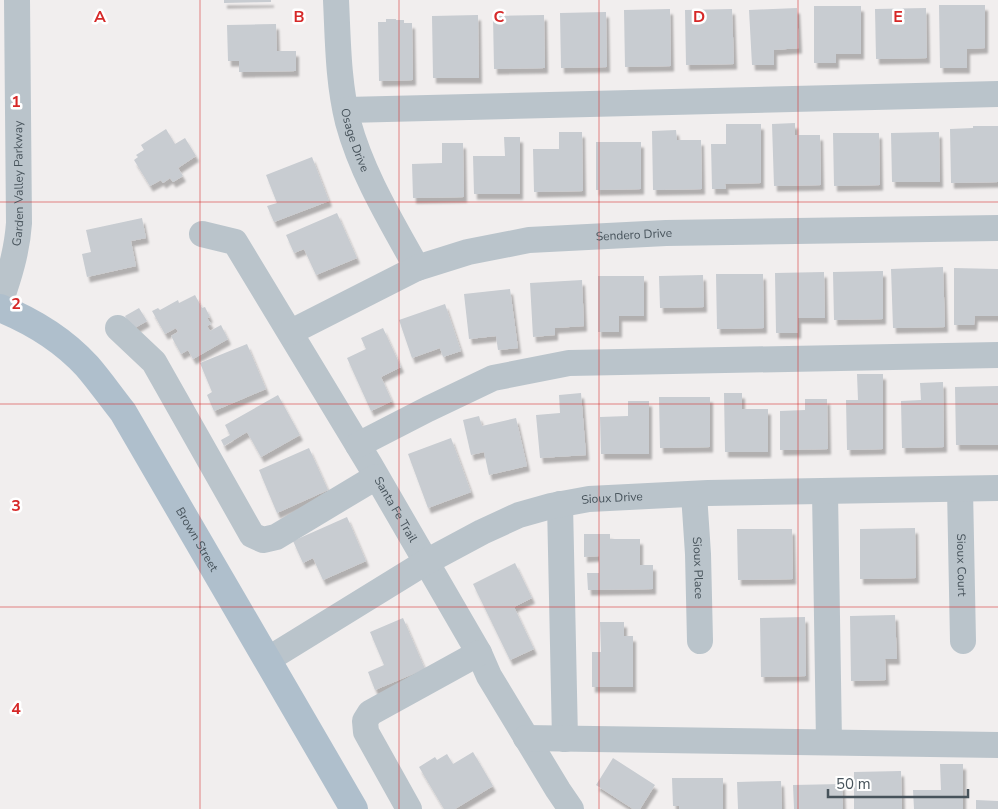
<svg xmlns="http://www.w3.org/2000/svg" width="998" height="809" viewBox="0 0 998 809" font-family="'Nunito Sans',sans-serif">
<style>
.building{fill:#c8ccd1;filter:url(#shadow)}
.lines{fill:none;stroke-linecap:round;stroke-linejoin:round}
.minor{stroke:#bac4cb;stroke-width:26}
.major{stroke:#afbfcc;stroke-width:28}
.grid{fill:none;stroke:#d62828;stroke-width:1;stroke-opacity:0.55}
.labels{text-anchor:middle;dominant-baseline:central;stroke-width:5;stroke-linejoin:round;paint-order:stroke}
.street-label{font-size:12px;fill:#47535b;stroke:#fff}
.grid-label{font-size:16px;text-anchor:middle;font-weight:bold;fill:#d62828;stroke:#fff;stroke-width:5;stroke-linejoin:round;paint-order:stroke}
</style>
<defs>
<filter id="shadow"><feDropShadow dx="3" dy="5.5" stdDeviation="1" flood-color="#0004"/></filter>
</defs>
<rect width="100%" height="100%" fill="#f1eeee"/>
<path class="building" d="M224,0H271V2L224,3Z
M939,5H985V48L967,49V68H940Z
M814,6H861V54H836V63H814Z
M797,8L799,48L774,50V65H752L749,10Z
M926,8L927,58L876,59L875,9Z
M670,9L671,66L625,67L624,10Z
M732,9L734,64L686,65L685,10Z
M606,12L607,67L561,68L560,13Z
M478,15L479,78H433L432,16Z
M544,15L545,68L494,69L493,16Z
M386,19H396V20H404V23H412L413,80L379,81L378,22H386Z
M276,24L277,51H296V71L239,72V61H228L227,25Z
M795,123V135H820L821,185L774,186L772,124Z
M726,124H761V183L725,184L726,189H712L711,144H726Z
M973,126H998V182L951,183L950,129L973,128Z
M166,129L175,144L185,138L196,156L178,168L183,176L173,182L170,178L163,183L161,180L150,186L134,160L138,157L136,155L144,150L141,145Z
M676,130L677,140H701L702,189L653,190L652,131Z
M559,132H582L583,191L534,192L533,149H559Z
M939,132L940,182H892L891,133Z
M833,133H879L880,185L834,186Z
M504,137H520V194H474L473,156H505Z
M596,142H641V189L596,190Z
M442,143H463L464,197L413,198L412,164L442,163Z
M312,157L329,201L274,222L267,206L277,203L266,175Z
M337,213L357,258L316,275L304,249L294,253L286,235Z
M142,218L146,238L131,241L136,266L87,277L82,254L91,252L86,230Z
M943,267L945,327L893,328L891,269Z
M954,268L998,269V316H975L974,325H954Z
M883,271V319L834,320L833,272Z
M824,272L825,318H798V333H776L775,273Z
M716,274H763L764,328L717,329Z
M703,275L704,307L660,308L659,276Z
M598,276H644V316H619V332H598Z
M582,280L584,326L555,328V335L533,337L530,283Z
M510,289L518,348L498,350L496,336L469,339L464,294Z
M195,295L202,308L205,307L210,317L207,318L211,324L207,326L210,331L221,325L228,339L193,359L188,350L181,354L171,336L178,332L176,328L165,334L152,311L158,308L160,310L178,300L179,303Z
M445,304L461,351L443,357L440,348L412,358L399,320Z
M139,308L147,321L133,329L125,316Z
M383,328L401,367L381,377L392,401L371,411L347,358L366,349L361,338Z
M247,344L266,389L214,411L207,395L212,392L200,363Z
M857,374H883V449L847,450L846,400H858Z
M943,382L944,447L902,448L901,401L921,400L920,383Z
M998,386V445H956L955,387Z
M581,393L586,455L540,458L536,415L560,413L559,395Z
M724,393H742V409H768V452H725Z
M278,395L300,435L261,457L247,432L224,446L221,440L230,435L225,425Z
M659,397H710V447L660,448Z
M805,399H827L828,449L780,450V411L805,410Z
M628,401H649V454H601L600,417L628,416Z
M479,416L482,426L516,418L527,466L489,475L484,452L471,455L463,420Z
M451,438L471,492L428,508L408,454Z
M309,448L328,490L277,513L259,470Z
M347,517L366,561L323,580L313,558L303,563L293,541Z
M915,528L916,578L860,579V529Z
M737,529H792L793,579L738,580Z
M584,534H610V539H640V565H653V589L588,590L587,573H599V556L584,557Z
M515,563L532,598L514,607L534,649L510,660L473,584Z
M895,615L897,659H885L886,680L851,681L850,616Z
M805,617L806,676L761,677L760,618Z
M403,618L425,669L375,690L368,672L384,665L370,632Z
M600,622H624V636H633V687H592V652H601Z
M473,752L493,786L455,809H444L419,767L435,757L437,760L447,754L453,764Z
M613,758L655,785L640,809H633L596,785Z
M940,764H963V809H914L913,790H941Z
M901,771L902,809H854V772Z
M672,778H723V809H679V806H673Z
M781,781L782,809H738L737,782Z
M842,784L843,809H794L793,785Z
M976,800L998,801V809H976Z"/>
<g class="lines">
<g class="minor">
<path id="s1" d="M336,0C338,41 338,82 348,122C362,174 391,221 417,268"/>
<path d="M346,110L998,94"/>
<path id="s2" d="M202,234L235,242L370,465L479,653L489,676L558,790L571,809"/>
<path id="s3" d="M0,303C9,277 17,252 19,223L17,0"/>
<path d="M118,328L154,362L252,535L263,540L276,537L376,477"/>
<path id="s4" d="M291,332L417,268L468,252L529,240L666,233L998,228"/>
<path d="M358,445L428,409L493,378L569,363L998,355"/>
<path id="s5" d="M960,489L963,641"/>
<path d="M825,492L829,742"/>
<path id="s6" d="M694,494L698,554L700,641"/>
<path d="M560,504L565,739"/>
<path id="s7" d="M267,660L426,562L482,532L519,515L551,506L589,499L708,493L998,488"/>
<path d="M526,738L998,745"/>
<path d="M409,809L366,732L365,721L370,713L479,653"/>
</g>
<path class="major" id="s8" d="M0,308C32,321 64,341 87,366C100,381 111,397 123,412L354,809"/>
</g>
<path class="grid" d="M200,0V809M399,0V809M599,0V809M798,0V809M0,202H998M0,404H998M0,607H998"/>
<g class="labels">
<g class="street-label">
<text stroke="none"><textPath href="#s1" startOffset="142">Osage Drive</textPath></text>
<text stroke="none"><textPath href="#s3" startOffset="122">Garden Valley Parkway</textPath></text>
<text stroke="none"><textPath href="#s4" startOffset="362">Sendero Drive</textPath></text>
<text stroke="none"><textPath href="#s7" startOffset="386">Sioux Drive</textPath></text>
<text stroke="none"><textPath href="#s2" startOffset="346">Santa Fe Trail</textPath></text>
<text stroke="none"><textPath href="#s8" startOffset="311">Brown Street</textPath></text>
<text stroke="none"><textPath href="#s5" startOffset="76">Sioux Court</textPath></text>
<text stroke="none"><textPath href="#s6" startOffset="74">Sioux Place</textPath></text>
</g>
</g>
<g class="grid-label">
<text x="100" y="22">A</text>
<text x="299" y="22">B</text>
<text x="499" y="22">C</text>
<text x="699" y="22">D</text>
<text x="898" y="22">E</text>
<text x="16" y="107">1</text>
<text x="16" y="309">2</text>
<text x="16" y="511">3</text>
<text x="16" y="714">4</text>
</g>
<path d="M828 789v8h140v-8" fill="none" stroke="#47535b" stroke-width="2.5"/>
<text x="836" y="789" font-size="15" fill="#47535b" stroke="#ffffff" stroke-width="4" paint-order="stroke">50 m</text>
</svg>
